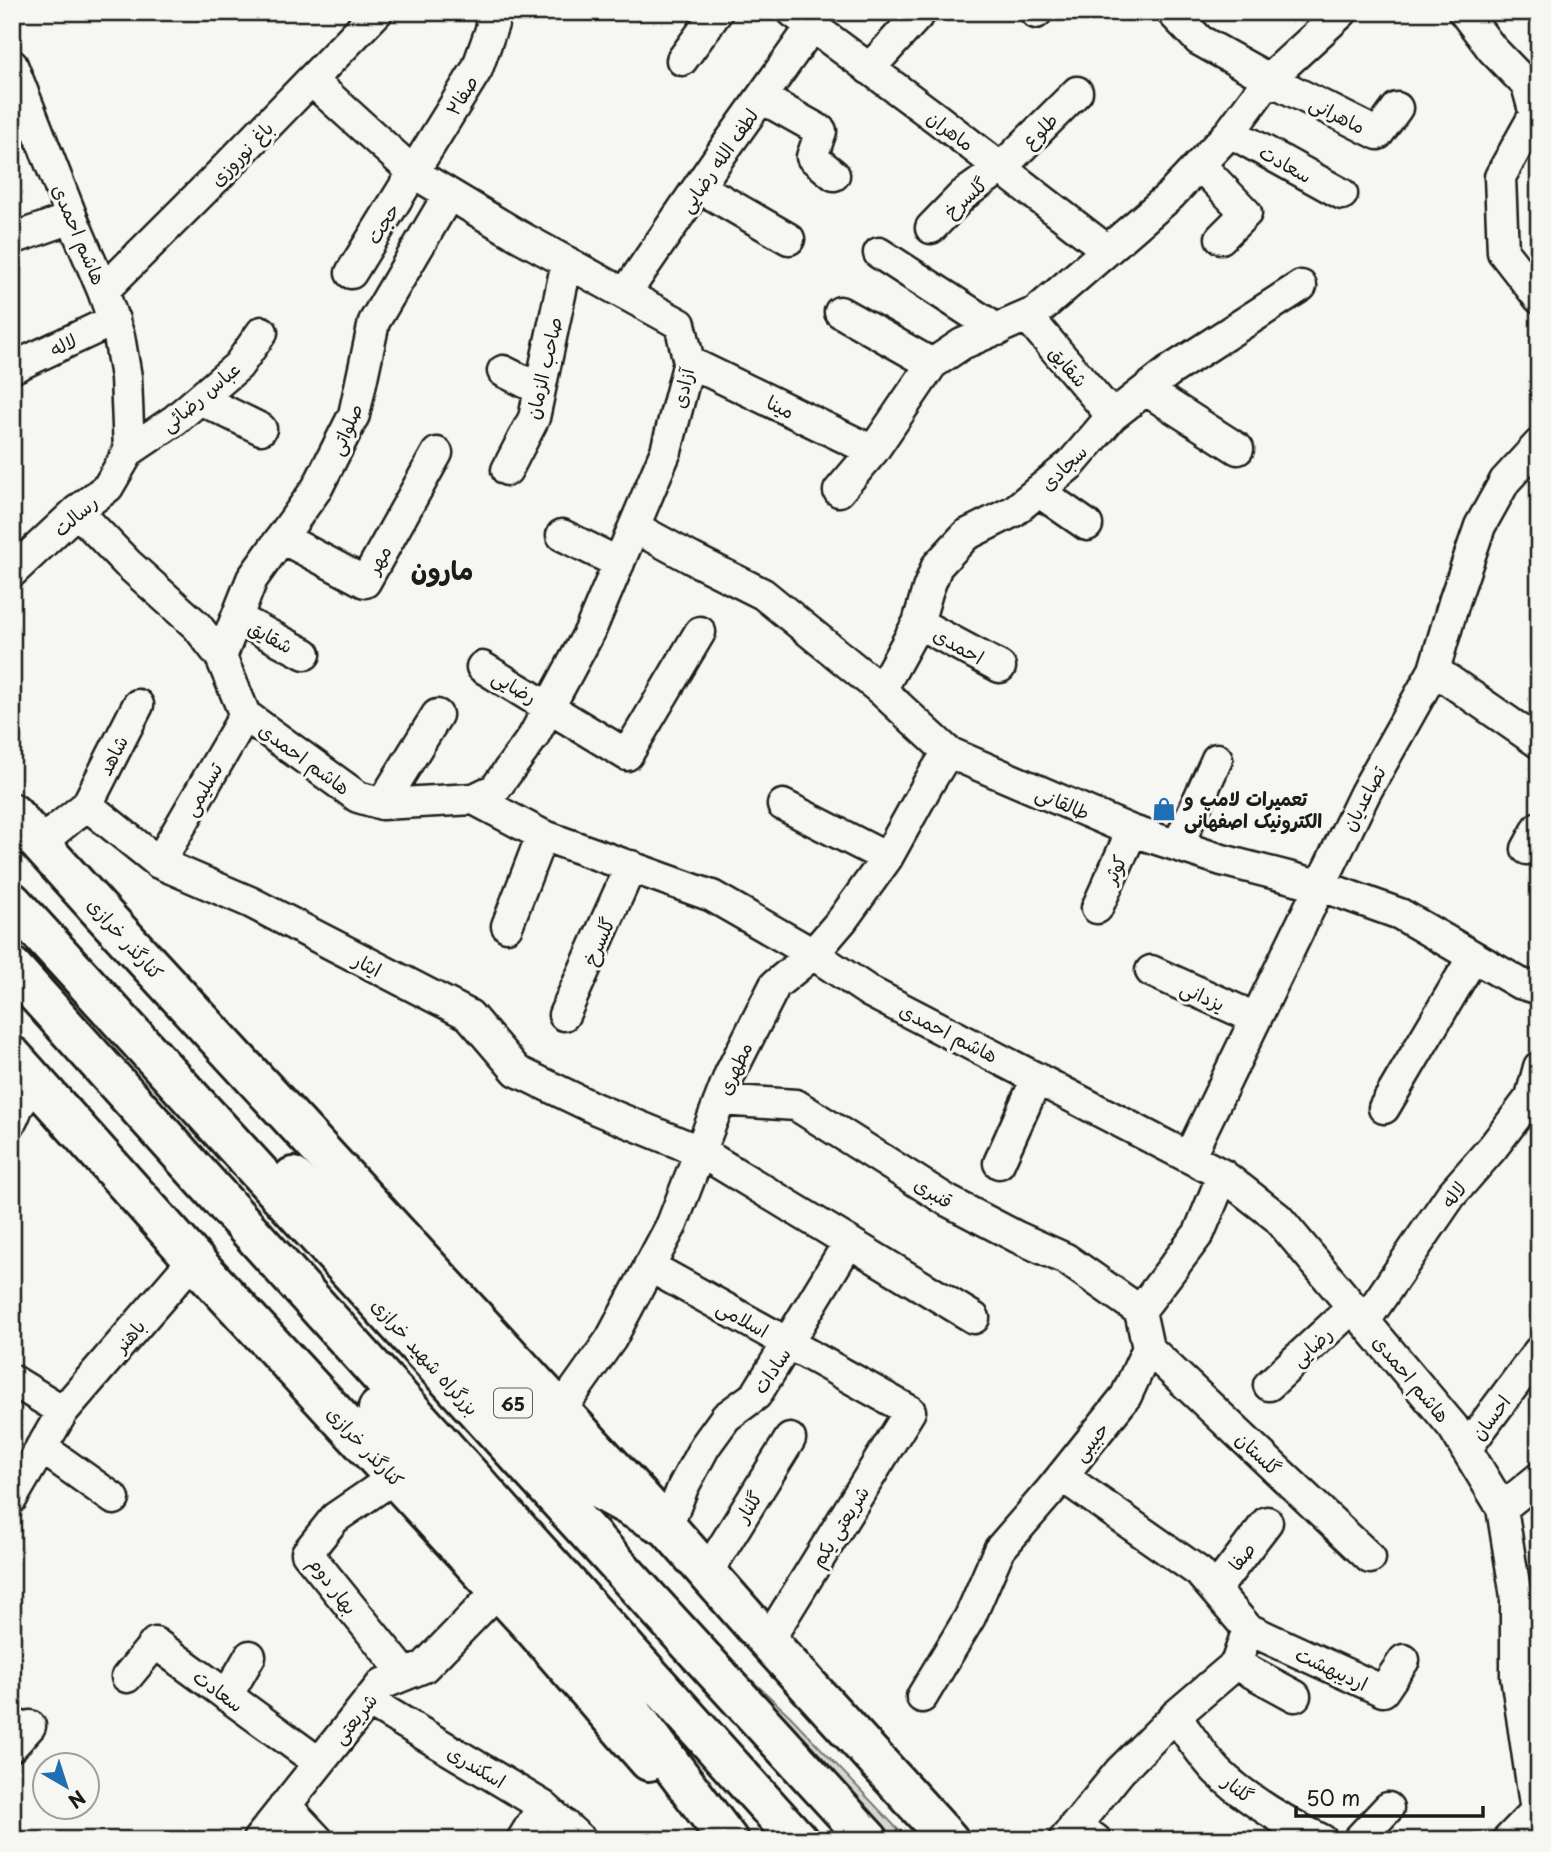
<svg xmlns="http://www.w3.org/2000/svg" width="1551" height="1852" viewBox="0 0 1551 1852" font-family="'Playpen Sans','Playpen Sans Arabic',sans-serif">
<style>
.green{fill:#d6d6d2;stroke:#797977;stroke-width:2}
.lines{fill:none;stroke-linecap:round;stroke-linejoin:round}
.minor-casing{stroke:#1c1c1c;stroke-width:35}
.primary-casing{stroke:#1c1c1c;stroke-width:44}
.trunk-casing{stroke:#1c1c1c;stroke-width:44}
.minor{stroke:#f6f6f2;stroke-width:30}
.primary{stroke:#f6f6f2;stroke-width:38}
.trunk{stroke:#f6f6f2;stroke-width:38}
.labels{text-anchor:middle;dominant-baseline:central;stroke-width:6;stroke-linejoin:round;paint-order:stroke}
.shield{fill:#f6f6f2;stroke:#5d5d5c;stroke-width:2}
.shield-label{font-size:18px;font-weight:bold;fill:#1c1c1c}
.street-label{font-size:19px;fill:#1c1c1c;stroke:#f6f6f2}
.poi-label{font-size:19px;font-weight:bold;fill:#1c1c1c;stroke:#f6f6f2;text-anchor:start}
.district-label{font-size:26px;font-weight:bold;fill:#1c1c1c;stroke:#f6f6f2}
</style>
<rect width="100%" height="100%" fill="#f6f6f2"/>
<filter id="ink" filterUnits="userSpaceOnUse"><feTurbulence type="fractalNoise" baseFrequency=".0143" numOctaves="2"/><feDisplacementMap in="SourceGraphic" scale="14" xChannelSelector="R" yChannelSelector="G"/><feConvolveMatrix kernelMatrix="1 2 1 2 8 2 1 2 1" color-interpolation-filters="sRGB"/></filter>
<g filter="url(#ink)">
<path class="green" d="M642,1577L790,1716L908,1840H884Z"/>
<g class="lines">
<g class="minor-casing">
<path id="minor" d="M793,12L936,118L1107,250
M1172,12L1199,40L1269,79L1378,134L1397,108
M1464,12L1492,49L1527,85L1535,114L1500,177L1503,252L1539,298
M1036,13L1037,12
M682,60L717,12
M12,65L72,218L103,291L119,336L126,377L129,451
M869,69L921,12
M311,80L414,173L519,236L680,324L689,362L666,451L590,631L533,737L495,789L474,799
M762,98L821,131L812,157L834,175
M1230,132L1342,194
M1200,165L1246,213L1221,238
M699,187L789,239
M931,228L963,195L1001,168L1077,92
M12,239L72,218
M879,253L998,330
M351,273L477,69L493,24L488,12
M103,291L218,176L377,12
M625,294L721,154L812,26
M840,312L932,364
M1027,316L1112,416
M689,362L873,451
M12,368L114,320
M503,371L539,389
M1146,390L1238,449
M200,399L261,429
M507,470L534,418L567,262
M839,491L873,451L932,364L962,344L1036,312L1170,196L1230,132L1269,79L1342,12
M1038,491L1087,525
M77,511L127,563L197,626L221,657L245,715L358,797L382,804L474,799L542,835L712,896L813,954L870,992L1223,1175L1278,1218L1453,1427L1502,1508L1516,1597V1676L1536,1811L1539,1813
M634,527L691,558L763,594L881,690L948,752L1132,831L1222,860L1319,885L1400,914L1519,983L1539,989
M562,535L619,563
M282,538L365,582L437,453
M12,572L77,511L108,487L129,451L175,420L238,366L262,332
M237,618L305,654
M918,623L1000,667
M221,657L252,579L317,488L354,415L374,322L449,194
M482,667L627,755L700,632
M1434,670L1539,743
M881,690L918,623L928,589L937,566L966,535L1014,511L1071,464L1112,416L1171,370L1301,286
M382,804L437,715
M87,805L138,705
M783,805L887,858
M40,843L87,805L159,863L250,902L469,1015L517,1071L596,1109L699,1151L974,1318
M1178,845L1217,759
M1527,849L1539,827
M159,863L245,715
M1097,908L1132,831
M507,926L542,835
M1151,971L1255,1018
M564,1015L631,866
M720,1100L796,1105L948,1201L1017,1237L1066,1259L1140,1311
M1384,1108L1473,957
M12,1120L18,1106L36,1083
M1189,1157L1365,793L1434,670L1455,599L1480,526L1505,481L1539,444
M999,1163L1037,1078
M649,1266L910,1411L768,1641
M1365,1321L1451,1195L1493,1147L1531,1097L1539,1067
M1148,1348L1370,1558
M12,1380L63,1411
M1269,1385L1353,1307
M560,1411L611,1339L672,1224L730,1074L775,985L813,954L843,919L887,858L928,784L948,752
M41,1447L114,1499
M1466,1449L1539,1351
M1062,1476L1199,1572L1248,1629L1236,1664L1175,1716L1120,1771L1064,1840
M395,1477L335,1518L307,1553L405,1674
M12,1498L63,1411L194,1259
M1502,1508L1539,1478
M667,1527L683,1487L705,1446L726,1417L756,1395L849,1242
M707,1573L790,1439
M1215,1590L1267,1522
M1248,1629L1383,1691L1404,1660
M1236,1664L1295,1696
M127,1677L155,1643L318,1762
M227,1696L250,1656
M922,1697L970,1617L999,1550L1051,1490L1126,1396L1148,1348L1140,1311L1199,1233L1223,1175
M368,1701L543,1806L581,1840
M1175,1716C1188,1733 1203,1757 1218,1772C1246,1799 1287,1823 1322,1840
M12,1746L30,1726
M285,1805L318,1840
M1075,1825L1096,1840
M258,1840L382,1684L424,1667L499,1590
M522,1840L543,1806
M1358,1840L1388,1808
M1508,1840L1536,1811"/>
</g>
<g class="primary-casing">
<path id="primary" d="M12,813L103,914L661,1520
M12,1056L205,1272L529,1623L649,1761"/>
</g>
<g class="trunk-casing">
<path id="trunk" d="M12,902L869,1840
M12,967L798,1840
M293,1177L382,1260L521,1412L596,1488L667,1527L753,1625L949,1840
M378,1409L488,1543L609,1682L728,1840"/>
</g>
<use href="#minor" class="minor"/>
<use href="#primary" class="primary"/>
<use href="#trunk" class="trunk"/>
</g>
</g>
<defs>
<g id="shop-bare" transform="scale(1.89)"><path d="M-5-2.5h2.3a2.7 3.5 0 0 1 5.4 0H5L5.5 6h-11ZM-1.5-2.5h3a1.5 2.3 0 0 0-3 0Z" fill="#1f6fb2" stroke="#f6f6f2" stroke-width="2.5" paint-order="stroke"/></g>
</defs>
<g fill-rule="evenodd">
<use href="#shop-bare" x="1164" y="809"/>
</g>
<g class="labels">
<rect class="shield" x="494" y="1388.5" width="38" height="29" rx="5"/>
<g class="shield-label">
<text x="513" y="1403">65</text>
</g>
<g class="street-label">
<text transform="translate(461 95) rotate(-59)">صفا۲</text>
<text transform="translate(1338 114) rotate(27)">ماهرانی</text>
<text transform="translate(951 130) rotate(37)">ماهران</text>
<text transform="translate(1039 130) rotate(-45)">طلوع</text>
<text transform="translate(241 153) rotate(-46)">باغ نوروزی</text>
<text transform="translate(718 160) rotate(-55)">لطف الله رضایی</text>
<text transform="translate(1286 163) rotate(29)">سعادت</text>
<text transform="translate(965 197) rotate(-41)">گلسرخ</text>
<text transform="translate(382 223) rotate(-58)">حجت</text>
<text transform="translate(80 234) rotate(67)">هاشم احمدی</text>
<text transform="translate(63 344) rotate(-25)">لاله</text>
<text transform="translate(1069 366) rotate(49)">شقایق</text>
<text transform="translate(543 368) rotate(-77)">صاحب الزمان</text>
<text transform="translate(682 388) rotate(-77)">آزادی</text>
<text transform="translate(200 396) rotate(-40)">عباس رضائی</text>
<text transform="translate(781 406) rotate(26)">مینا</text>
<text transform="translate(345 429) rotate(-67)">صلواتی</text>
<text transform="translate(1063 467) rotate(-44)">سجادی</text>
<text transform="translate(75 515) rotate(-41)">رسالت</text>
<text transform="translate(378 559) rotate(-61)">مهر</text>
<text transform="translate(271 636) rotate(28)">شقایق</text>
<text transform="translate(959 645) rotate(29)">احمدی</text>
<text transform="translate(515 686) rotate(30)">رضایی</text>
<text transform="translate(112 755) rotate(-63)">شاهد</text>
<text transform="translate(305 758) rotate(36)">هاشم احمدی</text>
<text transform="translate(202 789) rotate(-60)">تسلیمی</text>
<text transform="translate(1363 798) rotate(-62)">تصاعدیان</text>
<text transform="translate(1063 802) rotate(23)">طالقانی</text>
<text transform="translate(1114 869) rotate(-66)">کوثر</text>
<text transform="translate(126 938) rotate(48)">کنارگذر خرازی</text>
<text transform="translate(598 941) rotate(-66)">گلسرخ</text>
<text transform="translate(368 964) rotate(27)">ایثار</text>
<text transform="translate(1203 995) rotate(24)">یزدانی</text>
<text transform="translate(949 1032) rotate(27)">هاشم احمدی</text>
<text transform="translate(734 1068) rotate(-65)">مطهری</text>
<text transform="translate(934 1192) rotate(31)">قنبری</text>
<text transform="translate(1453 1194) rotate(-52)">لاله</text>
<text transform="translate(743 1318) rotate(29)">اسلامی</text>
<text transform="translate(129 1335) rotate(-49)">باهنر</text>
<text transform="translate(1311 1346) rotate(-43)">رضایی</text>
<text transform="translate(426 1356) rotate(48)">بزرگراه شهید خرازی</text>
<text transform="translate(771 1370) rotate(-56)">سادات</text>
<text transform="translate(1412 1378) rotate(50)">هاشم احمدی</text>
<text transform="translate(1490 1417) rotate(-53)">احسان</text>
<text transform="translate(1090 1441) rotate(-51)">حبیبی</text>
<text transform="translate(366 1446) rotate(47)">کنارگذر خرازی</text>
<text transform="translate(1259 1453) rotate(43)">گلستان</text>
<text transform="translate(748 1506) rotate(-58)">گلنار</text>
<text transform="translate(839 1526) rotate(-58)">شریعتی یکم</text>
<text transform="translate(1241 1556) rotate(-52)">صفا</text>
<text transform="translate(334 1585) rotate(53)">بهار دوم</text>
<text transform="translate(1332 1668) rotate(25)">اردیبهشت</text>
<text transform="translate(219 1690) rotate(36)">سعادت</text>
<text transform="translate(354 1718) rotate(-51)">شریعتی</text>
<text transform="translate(477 1766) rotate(31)">اسکندری</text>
<text transform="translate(1239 1788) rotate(38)">گلنار</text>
</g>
<g class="poi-label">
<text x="1184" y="798">تعمیرات لامپ و<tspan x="1184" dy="22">الکترونیک اصفهانی</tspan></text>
</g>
<g class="district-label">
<text x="442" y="569">مارون</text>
</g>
</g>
<rect width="1551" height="1852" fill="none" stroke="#f6f6f2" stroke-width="42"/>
<rect x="21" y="21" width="1509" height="1810" fill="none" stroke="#1c1c1c" stroke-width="2.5" filter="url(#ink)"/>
<g transform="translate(66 1786) rotate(141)"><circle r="33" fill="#f6f6f2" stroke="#9f9f9c" stroke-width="2"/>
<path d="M0-5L12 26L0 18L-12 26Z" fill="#1f6fb2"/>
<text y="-10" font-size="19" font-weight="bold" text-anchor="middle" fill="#1c1c1c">N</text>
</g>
<path d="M1296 1806v10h187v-10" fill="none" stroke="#1c1c1c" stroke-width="3.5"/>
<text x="1306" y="1806" font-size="21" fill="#1c1c1c" stroke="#f6f6f2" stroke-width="5" paint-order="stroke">50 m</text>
</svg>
